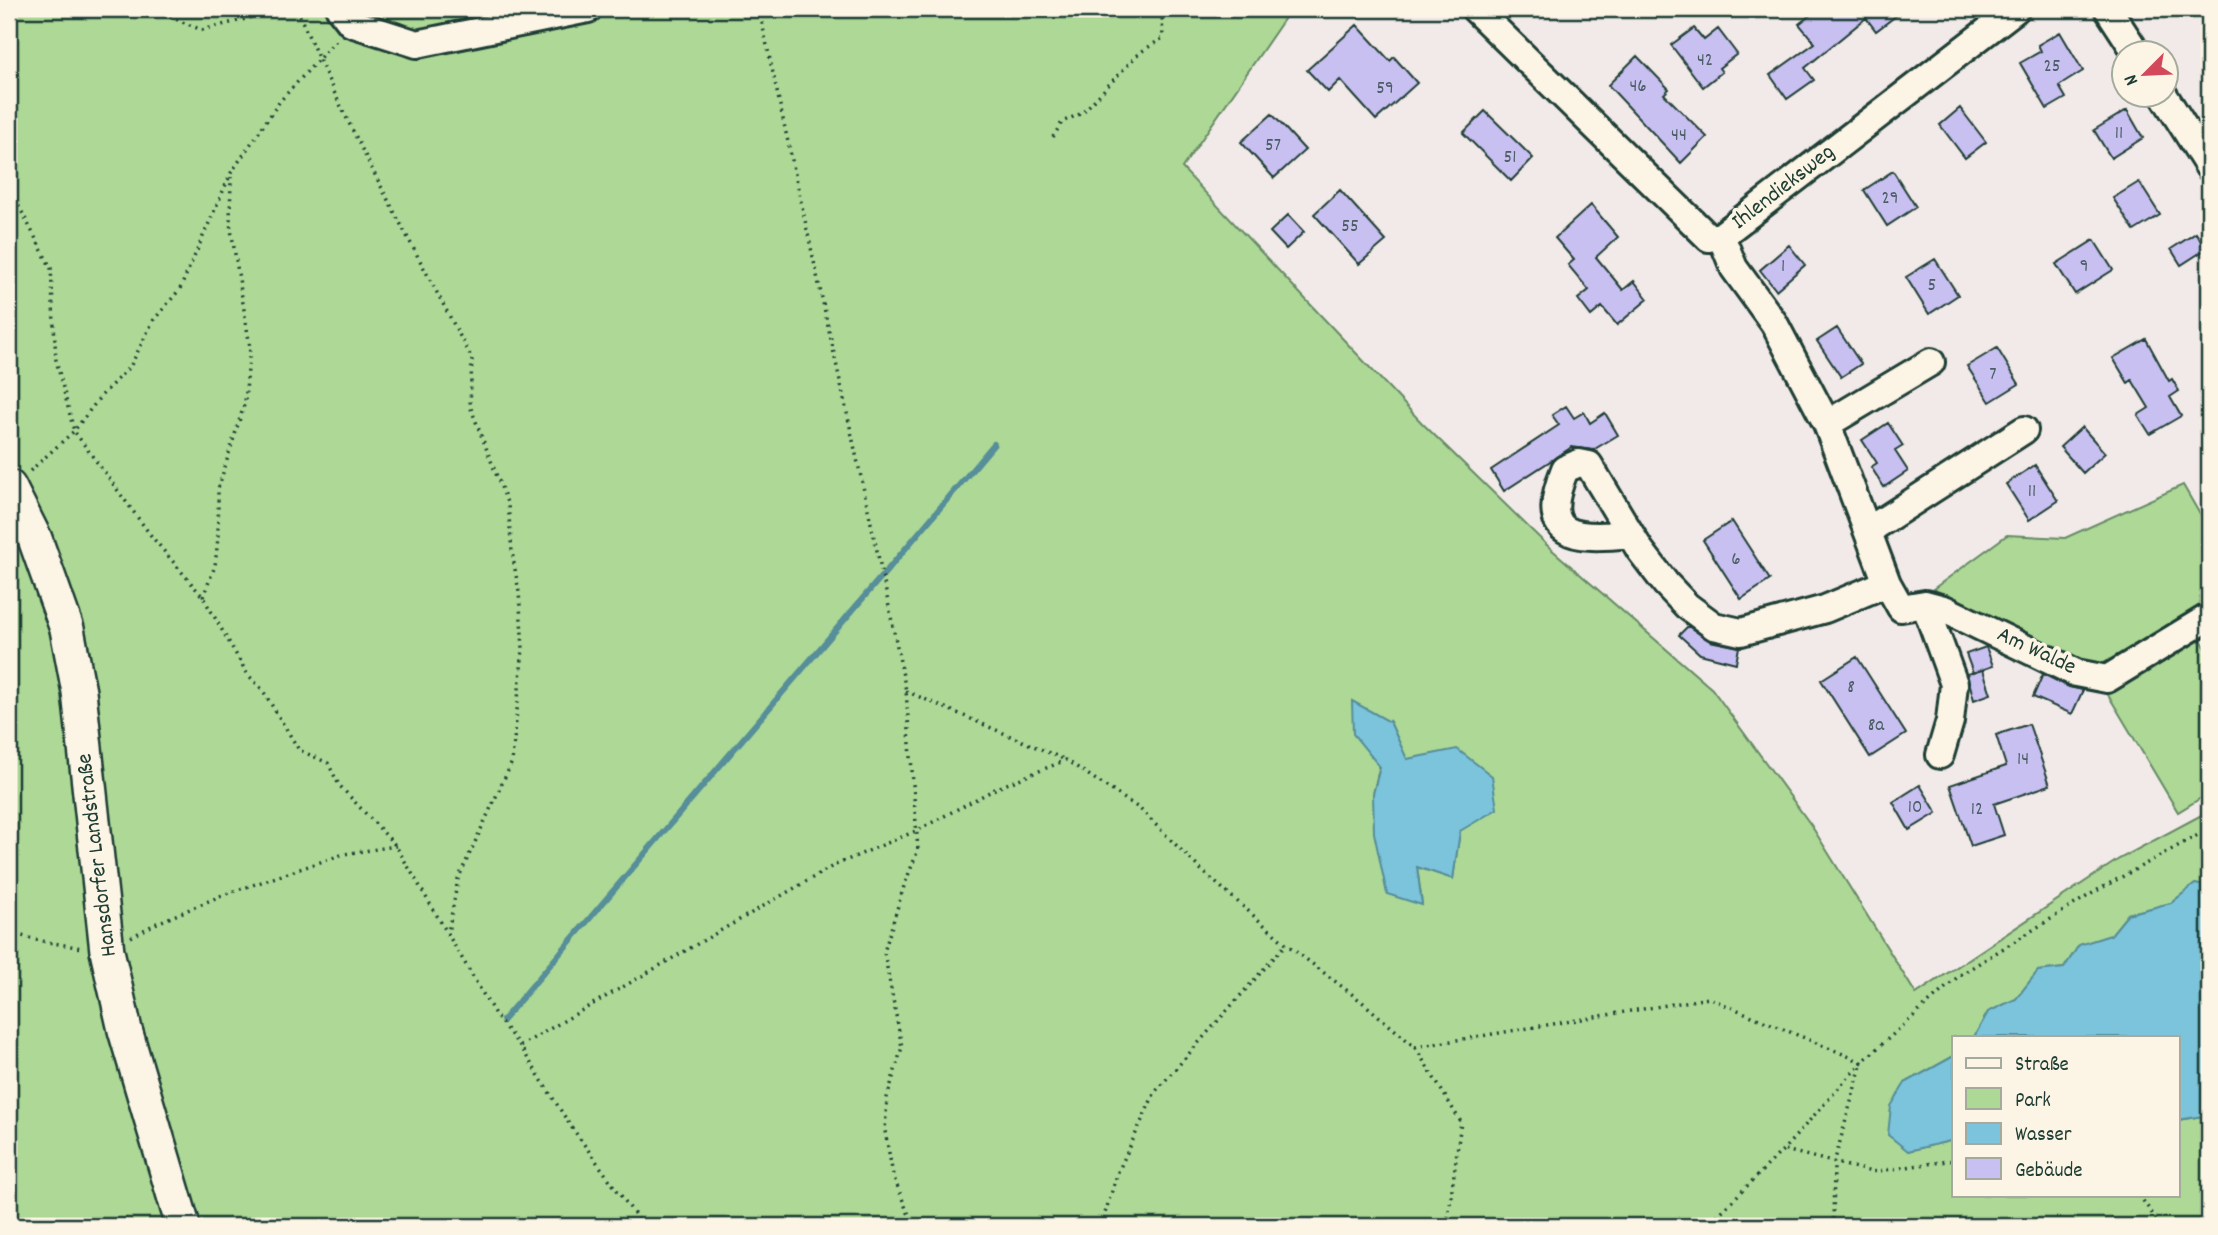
<svg xmlns="http://www.w3.org/2000/svg" width="2218" height="1235" viewBox="0 0 2218 1235" font-family="Dekko,sans-serif">
<style>
.green{fill:#add896;stroke:#668a65;stroke-width:2;fill-rule:evenodd}
.water{fill:#7bc4dc;stroke:#568e99;stroke-width:2}
.lines{fill:none;stroke-linecap:round;stroke-linejoin:round}
.stream{stroke:#568e99;stroke-width:6}
.building{fill:#c9c0f2;stroke:#1f3d34;stroke-width:2}
.minor-casing{stroke:#1f3d34;stroke-width:32}
.major-casing{stroke:#1f3d34;stroke-width:38}
.path{stroke:#1f3d34;stroke-width:3.5;stroke-dasharray:2 5;stroke-linecap:butt}
.minor{stroke:#fcf5e5;stroke-width:26}
.major{stroke:#fcf5e5;stroke-width:33}
.labels{text-anchor:middle;dominant-baseline:central;stroke-width:7;stroke-linejoin:round;paint-order:stroke}
.number-label{font-size:19px;fill:#4a5e64}
.street-label{font-size:23px;fill:#1f3d34;stroke:#fcf5e5}
</style>
<rect width="100%" height="100%" fill="#f2eae8"/>
<filter id="ink" filterUnits="userSpaceOnUse"><feTurbulence type="fractalNoise" baseFrequency=".0143" numOctaves="2"/><feDisplacementMap in="SourceGraphic" scale="14" xChannelSelector="R" yChannelSelector="G"/><feConvolveMatrix kernelMatrix="1 2 1 2 8 2 1 2 1" color-interpolation-filters="sRGB"/></filter>
<g filter="url(#ink)">
<path class="green" d="M9,9H1291L1182,168L1422,423L1550,548L1712,689L1811,825L1916,994L2119,859L2209,811V887L2195,884L2171,903L2128,914L2111,935L2079,945L2064,968L2038,971L2016,999L1988,1012L1974,1037H1954V1056L1905,1083L1908,1151L1954,1140V1195H2178V1120L2209,1115V1226H9ZM1390,722L1407,760L1457,750L1460,831L1453,879L1417,867L1422,904L1373,794Z
M2183,485L2209,530V605L2189,618L2209,654V793L2178,812L2089,663L1933,589L2007,535L2065,538Z"/>
<path class="water" d="M1352,701L1390,722L1407,759L1457,749L1492,776L1497,809L1460,831L1453,879L1417,867L1422,905L1387,894L1374,833L1373,794L1380,767L1353,734Z
M2195,884L2209,887V1115L2178,1120V1037H1974L1988,1012L2016,999L2038,971L2064,968L2079,945L2111,935L2128,914L2171,903Z
M1954,1056V1140L1908,1151L1888,1135L1891,1106L1905,1083Z"/>
<g class="lines">
<path class="stream" d="M884,574L994,444
M503,1020L881,577"/>
</g>
<path class="building" d="M1818,9H1905L1876,31L1866,18L1805,68L1814,80L1787,99L1770,75L1815,43L1799,24Z
M1357,25L1390,61L1394,57L1417,83L1376,120L1340,80L1328,92L1307,70Z
M1694,28L1704,40L1718,29L1737,54L1719,68L1722,72L1703,87L1671,45Z
M2060,32L2083,71L2059,86L2066,98L2047,109L2020,63L2041,51L2038,45Z
M1637,56L1669,89L1664,94L1707,137L1681,163L1608,85Z
M1960,108L1986,142L1965,158L1940,125Z
M2127,110L2143,138L2111,158L2094,130Z
M1485,111L1533,158L1511,181L1463,133Z
M1272,114L1305,150L1274,178L1241,142Z
M1893,171L1916,207L1887,226L1864,190Z
M2139,182L2160,215L2134,231L2113,198Z
M1340,190L1386,241L1359,264L1314,214Z
M1591,205L1618,237L1596,257L1623,290L1634,281L1648,299L1617,325L1602,307L1591,316L1578,299L1589,290L1568,265L1574,260L1555,238Z
M1288,215L1304,232L1286,249L1270,232Z
M2196,233L2206,249L2181,265L2171,249Z
M2094,240L2113,270L2075,294L2056,264Z
M1789,245L1805,265L1776,290L1760,270Z
M1935,259L1958,295L1929,314L1906,277Z
M1837,328L1861,364L1841,377L1817,341Z
M2146,339L2169,381L2172,379L2179,391L2170,397L2181,416L2150,434L2138,415L2149,408L2132,380L2128,383L2113,358Z
M1997,348L2019,384L1990,402L1967,366Z
M1566,406L1574,418L1584,412L1590,423L1605,413L1618,435L1593,450L1572,447L1504,491L1491,470L1559,425L1552,415Z
M1888,423L1903,446L1895,451L1908,471L1884,487L1871,467L1877,463L1862,440Z
M2082,427L2105,453L2083,473L2060,447Z
M2035,465L2058,501L2029,520L2006,484Z
M1732,521L1770,580L1741,599L1703,540Z
M1688,626L1710,641L1739,647L1736,663L1700,654L1679,635Z
M1986,647L1993,666L1973,673L1966,654Z
M1857,657L1906,734L1870,757L1821,680Z
M1983,670L1991,694L1974,700L1967,674Z
M2043,674L2069,687L2083,690L2072,714L2033,697Z
M2029,724L2050,785L1994,804L2004,835L1971,846L1950,785L2006,766L1996,735Z
M1920,785L1937,813L1909,830L1893,802Z"/>
<g class="lines">
<g class="minor-casing">
<path id="minor" d="M340,9L351,23L417,44L588,9
M1475,9L1709,238L1721,236L2016,9
M2108,9L2136,52
M2163,94L2209,167
M1721,236L1734,268L1774,323L1827,424L1887,583L1901,608L1925,604L1944,609L2076,673L2107,679L2209,617
M1827,424L1931,362
M1869,530L2024,430
M1630,534C1573,540 1537,538 1565,469L1579,463L1589,465L1640,550L1666,584L1687,606L1714,626L1741,632L1825,609L1887,583
M1925,604L1954,684L1950,721L1940,755"/>
</g>
<g class="major-casing">
<path id="major" d="M9,487L35,539L67,629L79,692L107,951L125,1030L183,1226"/>
</g>
<path class="path" d="M150,9L202,30L246,19L273,9
M297,9C347,129 412,244 472,359L470,406L508,505L512,552L519,592L523,648L512,762L458,879L448,933
M759,9L886,592L906,691L918,850L904,886L884,952L902,1047L887,1098L885,1131L893,1175L907,1211L916,1226
M1053,137L1062,122L1082,113L1139,53L1163,38L1162,16L1225,9
M9,187L51,268L56,360L74,431L152,537L203,597L248,675L262,689L299,750L328,763L339,785L396,846L496,1016L520,1046L570,1125L643,1226
M30,471L74,431L100,397L131,365L153,321L180,289L231,173L280,101L338,38
M203,597L215,566L218,538V489L245,402L250,347L230,223L231,177
M906,691L1066,760
M9,932L36,940L82,948
M131,937L155,924L220,896L344,854L396,846
M520,1046L833,866L918,830L997,788L1066,760L1140,809L1199,868L1286,944L1361,1001L1415,1047L1461,1122L1447,1226
M1415,1047L1709,998L1862,1062L1834,1163L1833,1226
M1785,1150L1872,1172L1954,1160
M2139,1195L2161,1226
M1101,1226L1118,1172L1155,1092L1286,944
M1707,1226L1784,1149L1862,1062L1960,975L2096,891L2209,829"/>
<use href="#minor" class="minor"/>
<use href="#major" class="major"/>
</g>
</g>
<g class="labels">
<g class="number-label">
<text x="1705" y="61">42</text>
<text x="2052" y="67">25</text>
<text x="1638" y="87">46</text>
<text x="1385" y="89">59</text>
<text x="2119" y="134">11</text>
<text x="1679" y="136">44</text>
<text x="1273" y="146">57</text>
<text x="1510" y="158">51</text>
<text x="1890" y="199">29</text>
<text x="1350" y="227">55</text>
<text x="1783" y="267">1</text>
<text x="2084" y="267">9</text>
<text x="1932" y="286">5</text>
<text x="1993" y="375">7</text>
<text x="2032" y="492">11</text>
<text x="1736" y="560">6</text>
<text x="1851" y="688">8</text>
<text x="1876" y="726">8a</text>
<text x="2023" y="760">14</text>
<text x="1915" y="808">10</text>
<text x="1977" y="810">12</text>
</g>
<g class="street-label">
<text transform="translate(1784 188) rotate(-38)">Ihlendieksweg</text>
<text transform="translate(2036 652) rotate(25)">Am Walde</text>
<text transform="translate(98 855) rotate(-97)">Hansdorfer Landstraße</text>
</g>
</g>
<rect width="2218" height="1235" fill="none" stroke="#fcf5e5" stroke-width="35"/>
<rect x="18" y="18" width="2183" height="1200" fill="none" stroke="#1f3d34" stroke-width="2.5" filter="url(#ink)"/>
<rect x="1952" y="1036" width="228" height="161" fill="#fcf5e5" stroke="#a4ab9e" stroke-width="2"/>
<rect x="1966" y="1058" width="35" height="10" fill="#fcf5e5" stroke="#a4ab9e" stroke-width="2"/>
<text x="2015" y="1070" font-size="21" fill="#1f3d34">Straße</text>
<rect x="1966" y="1088" width="35" height="21" fill="#add896" stroke="#a4ab9e" stroke-width="2"/>
<text x="2015" y="1106" font-size="21" fill="#1f3d34">Park</text>
<rect x="1966" y="1123" width="35" height="21" fill="#7bc4dc" stroke="#a4ab9e" stroke-width="2"/>
<text x="2015" y="1140" font-size="21" fill="#1f3d34">Wasser</text>
<rect x="1966" y="1158" width="35" height="21" fill="#c9c0f2" stroke="#a4ab9e" stroke-width="2"/>
<text x="2015" y="1176" font-size="21" fill="#1f3d34">Gebäude</text>
<g transform="translate(2145 74) rotate(246)"><circle r="33" fill="#fcf5e5" stroke="#a4ab9e" stroke-width="2"/>
<path d="M0-5L12 26L0 18L-12 26Z" fill="#d1495b"/>
<text y="-10" font-size="19" font-weight="bold" text-anchor="middle" fill="#1f3d34">N</text>
</g>
</svg>
